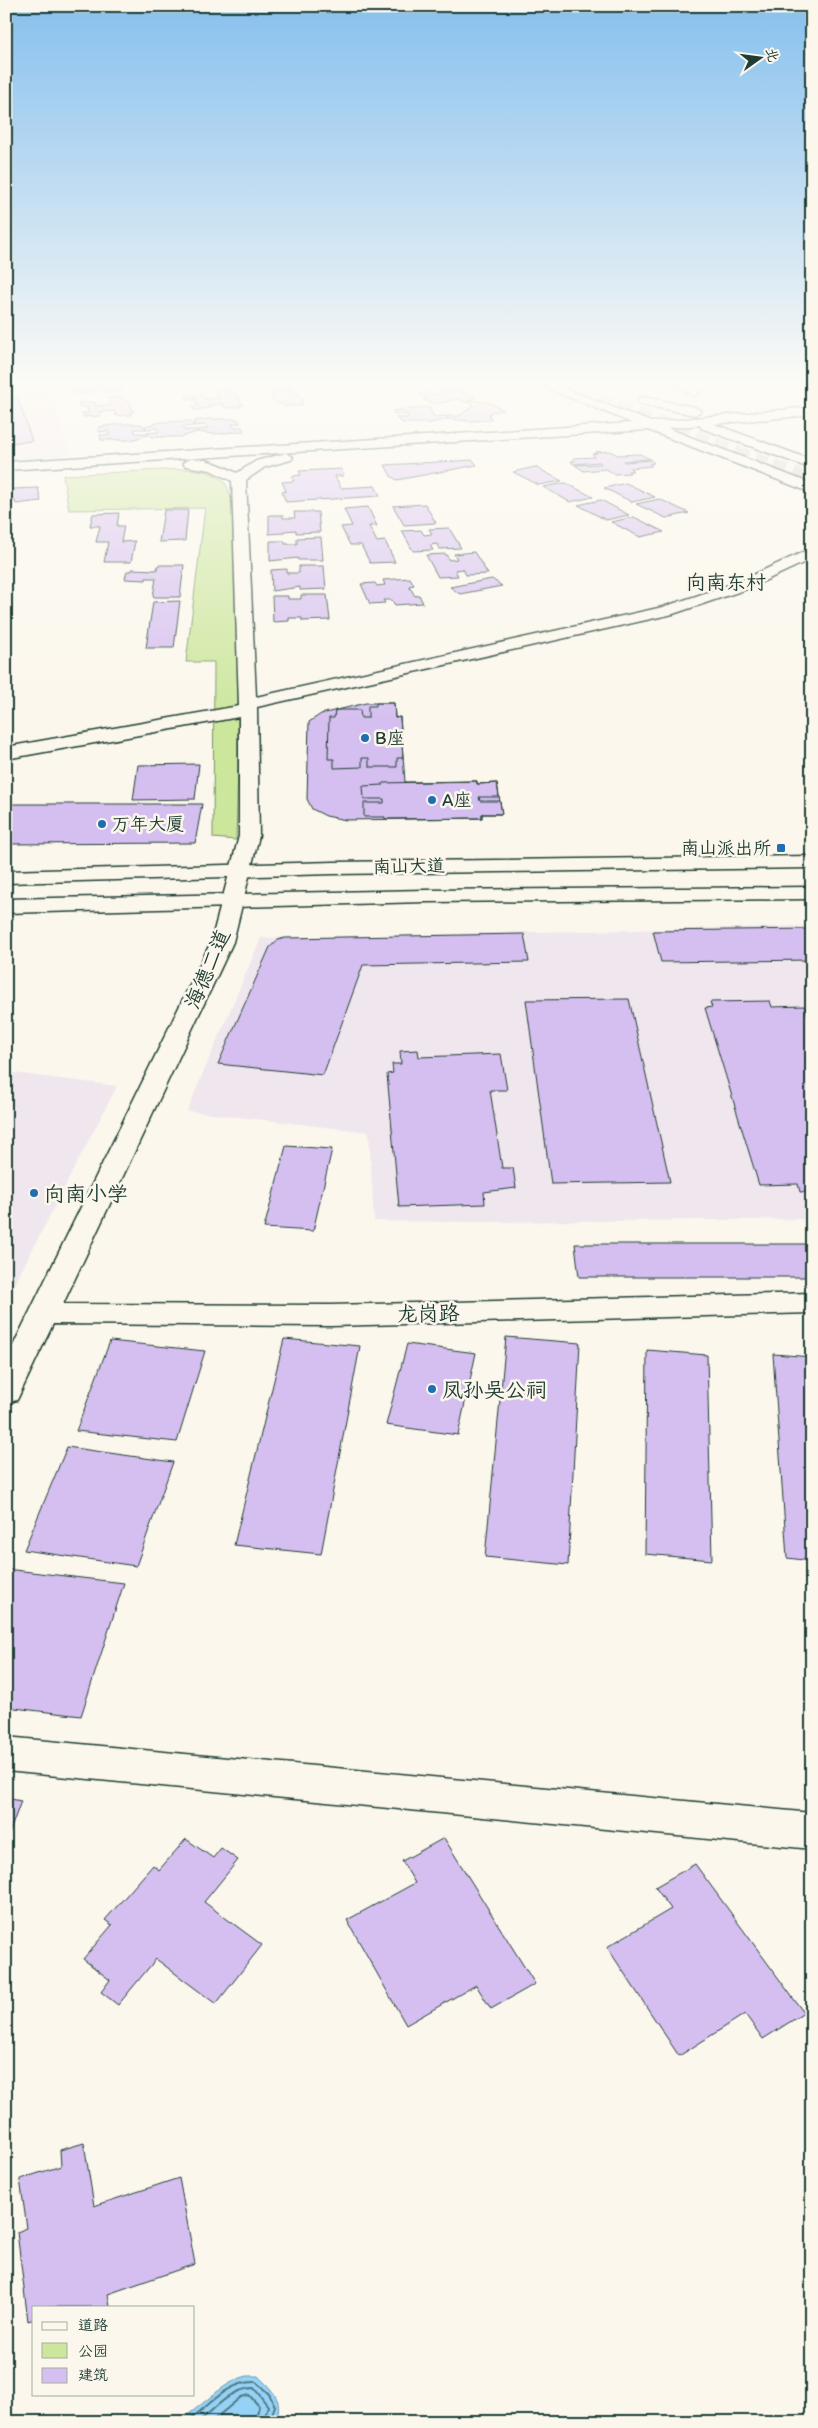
<svg xmlns="http://www.w3.org/2000/svg" width="818" height="2428" viewBox="0 0 818 2428" font-family="Itim,'LXGW WenKai TC',sans-serif">
<style>
.built{fill:#f0e6ed}
.green{fill:#cce69c;stroke:#769268}
.water{fill:#96d2f6;stroke:#6696a8}
.lines{fill:none;stroke-linecap:round;stroke-linejoin:round}
.shore{stroke:#4f7982;stroke-width:2}
.building{fill:#d5bff0;stroke:#1f3d34}
.highway-tunnel{stroke:#cfd2c7;stroke-width:14;stroke-dasharray:14 7;stroke-linecap:butt}
.minor-casing{stroke:#1f3d34;stroke-width:3}
.major-casing{stroke:#1f3d34;stroke-width:3}
.minor{fill:#fbf7ec;fill-rule:evenodd}
.major{fill:#fbf7ec;fill-rule:evenodd}
.poi-dot{fill:#1f6fb2;stroke:#fbf7ec;stroke-width:2}
.labels{text-anchor:middle;dominant-baseline:central;stroke-width:5;stroke-linejoin:round;paint-order:stroke}
.far-poi-label{font-size:18px;fill:#1f3d34;stroke:#fbf7ec;text-anchor:start}
.far-street-label{font-size:18px;fill:#1f3d34;stroke:#fbf7ec}
.far-quarter-label{font-size:20px;fill:#1f3d34;stroke:#fbf7ec}
.street-label{font-size:21px;fill:#1f3d34;stroke:#fbf7ec}
.poi-label{font-size:21px;fill:#1f3d34;stroke:#fbf7ec;text-anchor:start}
</style>
<rect width="100%" height="100%" fill="#fbf7ec"/>
<filter id="ink" filterUnits="userSpaceOnUse"><feTurbulence type="fractalNoise" baseFrequency=".02" numOctaves="2"/><feDisplacementMap in="SourceGraphic" scale="10" xChannelSelector="R" yChannelSelector="G"/><feConvolveMatrix kernelMatrix="1 2 1 2 8 2 1 2 1" color-interpolation-filters="sRGB"/></filter>
<g filter="url(#ink)">
<path class="built" d="M49,390L70,452L59,457L6,460V393Z
M812,926V1219L478,1222L374,1221L369,1132L187,1111L261,938Z
M6,1072L117,1086L6,1300Z"/>
<path class="green" d="M183,469C196,470 217,471 225,483C234,495 233,528 234,543C240,642 239,741 236,840L213,838L214,662H186L205,508L69,510L63,475Z"/>
<path class="water" d="M247,2376H258C272,2390 287,2403 273,2422H176C201,2409 220,2383 247,2376Z"/>
<g class="lines">
<path class="shore" d="M186,2422C209,2407 226,2381 256,2382L269,2394L275,2406L269,2422
M198,2422C215,2409 231,2388 254,2388L268,2406L263,2422
M211,2422L241,2397L249,2395L259,2406L255,2422"/>
</g>
<path class="building" d="M7,384H40L41,387L8,389Z
M71,384H122L124,389L120,390L121,392L106,393L104,389L90,390L91,393L75,394L74,391L81,390L78,385Z
M263,384H291L293,385L289,386L291,389L273,391L270,387L265,388Z
M451,388L466,393L475,398L466,402L458,399L434,404L423,400L429,399L418,394L425,392L435,395L444,393L437,390Z
M291,389L294,393H298L304,401L300,402L303,405L284,407L281,403H276L270,395L275,394L273,391Z
M229,390L232,394H236L243,405H238L240,407L225,408L222,404L208,405L210,408L194,410L192,406L198,405L195,399L188,400L186,396L202,395L204,399L219,398L215,391Z
M123,397L125,401H129L134,412H130L131,415L116,416L114,411L99,412L101,416L84,417L82,413H89L87,407H80L78,403L95,402L96,406L111,405L108,398Z
M18,399L32,441L6,443V400Z
M473,400L491,403L504,410L491,412L489,414L491,419L489,420L468,421L448,419L447,416H459L474,405L466,402Z
M429,407L434,417L447,416L448,419L431,423H402L396,418H408L407,414H394L393,411Z
M209,419H238L240,423L232,424L233,427H242L244,431L215,434L197,432L196,430L207,429L206,425L194,426L195,421Z
M190,421L194,426L183,427L184,430H196L197,432L181,437H151L147,433L158,432L157,428L146,429L145,426L161,422Z
M120,424H142L146,429H134L135,433H147L148,435L131,440H101L100,435H109L108,431L99,432L98,427Z
M610,451L618,455L640,454L650,459L623,461L625,462L651,460L654,463L649,464L652,466L630,468L633,471H628L630,473L615,474L606,469L584,471L575,465L601,464L600,462L573,464L571,461H575L573,458L595,457L592,454L597,453L595,452Z
M473,460L477,465L397,480L391,476L385,465Z
M535,467L562,481L539,485L513,472Z
M341,469L344,476H335L341,488L375,486L380,496L286,502L282,492L286,491L282,482L294,481L292,476L301,475L299,471Z
M566,483L593,497L570,502L543,487Z
M626,483L655,497L632,502L604,488Z
M38,488L41,501L16,504L15,501H12L10,492H13V489Z
M659,499L689,513L666,518L636,504Z
M601,500L629,515L606,520L578,505Z
M425,504L436,523L404,525L393,506Z
M368,507L377,526H369L377,542L385,541L395,562L370,563L361,545H350L341,527L352,526L344,509Z
M164,510H188L185,541L159,542Z
M294,512H318L320,532L296,533V530L284,531V533L269,534V515H283V518H295Z
M119,513L117,526H124L121,542L135,541L131,562H104L108,542H96L100,526H90L93,514Z
M634,517L664,532L640,537L611,522Z
M449,528L461,548L440,549L437,544L430,545L433,550L413,551L402,531L421,530L424,535L432,534L429,529Z
M321,537L323,560H298V558L270,561V541H285V544H297V538Z
M474,552L488,574L466,575L463,569L455,570L458,576L438,577L426,555L446,554L449,560L457,559L454,554Z
M158,565H184L180,597H153L156,578H146V580L125,579L127,571H132V569L157,570Z
M299,566H324L326,589L300,590V587L272,591L271,570L287,569V573H299Z
M410,578L414,585L409,586L415,596L419,595L423,603L395,605L392,600H383L385,603L370,604L361,584L375,583L377,586L385,585L383,580Z
M492,579L502,586L460,594L450,587Z
M301,595H327L330,620L302,621V618H289V621L273,622L272,596H288V599H301Z
M180,601L174,648H146L153,602Z
M366,703H394L395,718L400,717L405,782L477,781V784L497,783L502,814H482V818L346,820L326,816L312,809L307,799L309,722L321,714Z
M376,703H394L395,718L400,717L403,758H397V767H369V758H362V767L334,768V759H328L329,718H334L335,710H360L361,718H368V706H376Z
M199,764L195,799L133,800L138,765Z
M477,781V784L497,783L499,797H479L480,801H500L502,814H482V818L385,819V817H364V803H384V799H364L363,786L383,785V783Z
M6,804H202L195,843L6,844Z
M812,929V960L661,962L653,931Z
M524,934L529,962L363,965L323,1075L218,1064L270,947L278,940L285,938Z
M629,999L670,1182L551,1184L526,1000Z
M770,1001L772,1007L804,1006L812,1025V1191L800,1192L798,1184L759,1185L705,1008L712,1007L710,1002Z
M418,1050L419,1057L501,1054L507,1090H490L502,1168H513L516,1188L484,1192L485,1204L399,1207L387,1074L393,1073L392,1064H401L400,1051Z
M286,1146L332,1149L313,1231L264,1228Z
M575,1244H812V1277H579Z
M506,1337L580,1343L568,1565L485,1557Z
M284,1339L360,1346L321,1554L234,1545Z
M110,1341L205,1351L177,1442L76,1431Z
M407,1344L476,1353L458,1435L386,1425Z
M647,1350L707,1355L712,1560L645,1554Z
M773,1354L812,1357V1561L787,1558Z
M67,1447L173,1462L136,1566L24,1550Z
M6,1569L124,1583L81,1716L6,1707Z
M6,1798L21,1801L6,1842Z
M444,1838L535,1984L491,2009L476,1985L406,2025L347,1920L415,1883L402,1861Z
M186,1839L213,1858L221,1848L238,1860L204,1902L262,1945L216,2004L156,1959L118,2005L101,1992L110,1980L83,1959L112,1925L105,1920L153,1865L159,1870Z
M695,1864L804,2013L763,2039L745,2014L679,2056L607,1947L671,1909L655,1887Z
M84,2143L94,2206L179,2178L195,2264L108,2294L110,2307H34V2319L28,2321L17,2232L27,2228L20,2179L61,2166L60,2150Z"/>
<g class="lines">
<path class="highway-tunnel" d="M558,384L812,481"/>
<g class="minor-casing">
<path id="minor" d="M673,384H687L700,392L694,396Z
M286,453L293,457L291,460L265,467L246,480L256,697L663,607L735,583L812,548V559L747,589L673,614L257,707L259,836L233,942L63,1304L331,1305L812,1293V1313L331,1326L53,1324L17,1400L6,1403V1360L211,942L239,836V717L6,759V747L239,706L232,481L210,470L185,466L183,463C193,451 226,467 237,473L256,461Z
M6,1737L812,1813V1849L6,1771Z"/>
</g>
<g class="major-casing">
<path id="major" d="M537,384H553L651,422L812,407V415L714,424L812,460V469L701,428L700,425L667,428L812,484V493L648,430L6,470V462L632,423Z
M643,397L695,407L701,411L695,415L639,404L637,401L639,398Z
M812,856V868L334,874L6,883V871L334,862Z
M812,887V899L425,902L6,913V899L425,890Z"/>
</g>
<use href="#minor" class="minor"/>
<use href="#major" class="major"/>
</g>
</g>
<linearGradient id="sky" x2="0" y2="1"><stop stop-color="#87c0ee"/><stop offset="0.53" stop-color="#fdfbf6"/><stop offset="1" stop-color="#fdfbf6" stop-opacity="0"/></linearGradient>
<rect width="818" height="724" fill="url(#sky)"/>
<g class="poi-dot">
<circle cx="365" cy="738" r="5"/>
<circle cx="432" cy="800" r="5"/>
<circle cx="102" cy="824" r="5"/>
<rect x="776" y="843" width="10" height="10" rx="2.5"/>
<circle cx="34" cy="1193" r="5"/>
<circle cx="432" cy="1389" r="5"/>
</g>
<g class="labels">
<g class="far-poi-label">
<text x="375" y="738">B座</text>
<text x="442" y="800">A座</text>
<text x="112" y="824">万年大厦</text>
<text x="771" y="848" text-anchor="end">南山派出所</text>
</g>
<g class="far-street-label">
<text transform="translate(409 866) rotate(-1)">南山大道</text>
</g>
<g class="far-quarter-label">
<text x="726" y="582">向南东村</text>
</g>
<g class="street-label">
<text transform="translate(207 969) rotate(-67)">海德二道</text>
<text transform="translate(428 1313) rotate(-1)">龙岗路</text>
</g>
<g class="poi-label">
<text x="44" y="1193">向南小学</text>
<text x="442" y="1389">凤孙吴公祠</text>
</g>
</g>
<rect width="818" height="2428" fill="none" stroke="#fbf7ec" stroke-width="25"/>
<rect x="12" y="12" width="793" height="2403" fill="none" stroke="#1f3d34" stroke-width="2" filter="url(#ink)"/>
<rect x="32" y="2306" width="162" height="90" fill="#fbf7ec" stroke="#a3ada2"/>
<rect x="42" y="2322" width="25" height="8" fill="#fbf7ec" stroke="#a3ada2"/>
<text x="78" y="2330" font-size="15" fill="#1f3d34">道路</text>
<rect x="42" y="2343" width="25" height="15" fill="#cce69c" stroke="#a3ada2"/>
<text x="78" y="2356" font-size="15" fill="#1f3d34">公园</text>
<rect x="42" y="2368" width="25" height="15" fill="#d5bff0" stroke="#a3ada2"/>
<text x="78" y="2380" font-size="15" fill="#1f3d34">建筑</text>
<g transform="translate(760 58) rotate(76)" stroke="#fbf7ec" stroke-width="4" paint-order="stroke">
<path d="M0-4L9 19L0 12L-9 19Z" fill="#1f3d34"/>
<text y="-8" font-size="14" font-weight="bold" text-anchor="middle" fill="#1f3d34">北</text>
</g>
</svg>
